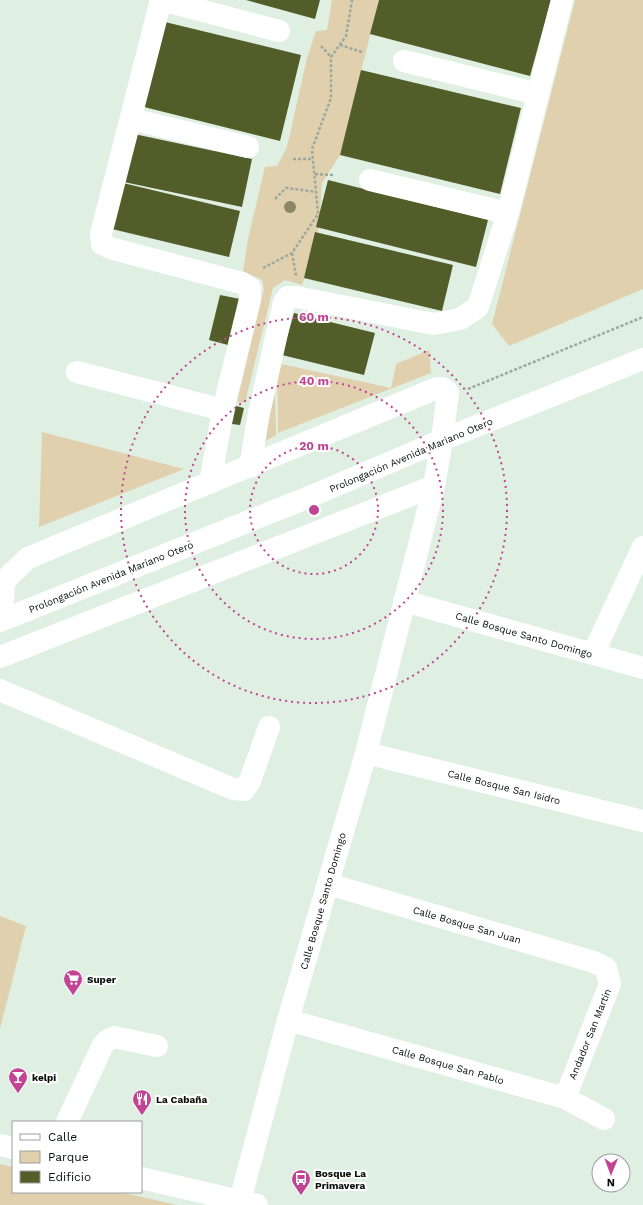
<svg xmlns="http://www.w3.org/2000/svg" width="643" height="1205" viewBox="0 0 643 1205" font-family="'Work Sans',sans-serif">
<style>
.green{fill:#e0d0ae}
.building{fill:#525d29}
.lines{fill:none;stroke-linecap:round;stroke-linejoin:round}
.path{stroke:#9ca99f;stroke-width:2.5;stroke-dasharray:3 2;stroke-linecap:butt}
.minor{stroke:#fff;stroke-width:22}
.tree{fill:#8a8869}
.ring{fill:none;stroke:#c14594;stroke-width:2;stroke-dasharray:2 4}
.labels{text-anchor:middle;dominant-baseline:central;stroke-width:4;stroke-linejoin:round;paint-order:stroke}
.street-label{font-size:10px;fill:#080e0a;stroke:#fff}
.poi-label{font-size:10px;font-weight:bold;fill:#080e0a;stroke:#fff;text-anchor:start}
.centre{fill:#c14594;stroke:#fff;stroke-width:2}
.ring-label{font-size:12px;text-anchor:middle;font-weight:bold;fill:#c14594;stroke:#fff;stroke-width:4;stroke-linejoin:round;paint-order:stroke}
</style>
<rect width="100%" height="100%" fill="#dff0e3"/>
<path class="green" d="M332,0H379L340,155L322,183L319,228L306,275L302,285L285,280L273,288L245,403L237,402L264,289L262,280L243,271L248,239L265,167L277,166L287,147L307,58L316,31L327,30Z
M575,0H643V289L509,346L492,324Z
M429,350L431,373L278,433L277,363L391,388L396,364Z
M275,389L276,435L264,442Z
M42,432L184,469L39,527Z
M0,916L26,926L0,1029Z
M0,1164L13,1167V1192H120L177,1205H0Z"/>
<path class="building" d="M246,0H320L315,19Z
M379,0H551L530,76L370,34Z
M165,22L301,55L280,141L144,107Z
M361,70L521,108L500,194L340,155Z
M134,134L252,159L242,207L124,182Z
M328,180L488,220L476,267L316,227Z
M123,183L240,211L229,257L112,229Z
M315,232L453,265L442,311L304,278Z
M220,295L240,299L228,345L209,340Z
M294,313L375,333L364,375L282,355Z
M236,406L244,408L240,425L232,424Z"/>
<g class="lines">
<path class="path" d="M340,45L362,52
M321,46L331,57
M293,159H313
M315,174L335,175
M275,199L286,188L317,192
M292,253L296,276
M263,268L292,253L318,214L312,149L331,98V57L346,36L352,0
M468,389L643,317"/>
<path class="minor" d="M161,0L101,234L102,244L110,248L242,283L250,288V299L223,410L210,483
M162,0L279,31
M404,61L538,94
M131,119L248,147
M370,180L508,213
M77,372L223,410
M250,467L259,413L284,302L288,297H296L434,324L460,319L478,307L508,213L562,0
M404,601L643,668
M2,620L4,581L28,558L437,388C442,387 445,388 448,393L442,440L434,486L366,753L288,1020L240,1201
M0,621L314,495L442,440L643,359
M593,654L643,547
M0,657L434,486
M0,690L233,789L244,790L250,781L269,727
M366,753L643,821
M328,884L594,962L606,968L610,984L565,1098
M288,1020L565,1098L604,1119
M67,1122L103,1045L108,1040L114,1037L157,1046
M0,1145L13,1148
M141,1178L257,1205"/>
</g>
<circle class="tree" cx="290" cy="207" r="6"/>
<g class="ring">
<circle cx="314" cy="510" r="64"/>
<circle cx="314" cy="510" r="129"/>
<circle cx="314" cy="510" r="193"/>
</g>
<defs>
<g id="supermarket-pin" transform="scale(1)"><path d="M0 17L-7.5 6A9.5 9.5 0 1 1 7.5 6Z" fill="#c14594" stroke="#fff"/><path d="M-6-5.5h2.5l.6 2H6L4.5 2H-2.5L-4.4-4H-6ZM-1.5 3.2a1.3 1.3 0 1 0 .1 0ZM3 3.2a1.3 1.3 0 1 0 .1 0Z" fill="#fff"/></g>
<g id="bar-pin" transform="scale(1)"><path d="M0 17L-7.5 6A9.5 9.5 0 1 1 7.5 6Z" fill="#c14594" stroke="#fff"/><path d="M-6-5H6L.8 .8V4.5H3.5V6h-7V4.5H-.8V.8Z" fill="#fff"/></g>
<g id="restaurant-pin" transform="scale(1)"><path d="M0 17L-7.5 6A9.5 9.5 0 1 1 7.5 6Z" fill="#c14594" stroke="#fff"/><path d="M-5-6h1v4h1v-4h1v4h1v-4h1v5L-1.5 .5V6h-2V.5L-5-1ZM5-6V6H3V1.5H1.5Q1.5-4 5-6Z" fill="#fff"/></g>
<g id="bus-pin" transform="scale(1)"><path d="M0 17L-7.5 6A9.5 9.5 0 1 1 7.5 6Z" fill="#c14594" stroke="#fff"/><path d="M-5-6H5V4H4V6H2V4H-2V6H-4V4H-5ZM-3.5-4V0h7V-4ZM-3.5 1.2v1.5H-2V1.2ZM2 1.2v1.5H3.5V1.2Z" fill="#fff"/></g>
</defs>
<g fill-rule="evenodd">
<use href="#supermarket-pin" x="73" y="979"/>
<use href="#bar-pin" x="18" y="1077"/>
<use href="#restaurant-pin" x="142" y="1099"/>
<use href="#bus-pin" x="301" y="1179"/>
</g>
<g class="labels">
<g class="street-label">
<text transform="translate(411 455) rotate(-23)">Prolongación Avenida Mariano Otero</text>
<text transform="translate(111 577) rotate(-22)">Prolongación Avenida Mariano Otero</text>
<text transform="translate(524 635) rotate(16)">Calle Bosque Santo Domingo</text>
<text transform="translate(504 787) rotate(14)">Calle Bosque San Isidro</text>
<text transform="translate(323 901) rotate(-74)">Calle Bosque Santo Domingo</text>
<text transform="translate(467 925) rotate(16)">Calle Bosque San Juan</text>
<text transform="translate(590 1034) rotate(-68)">Andador San Martín</text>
<text transform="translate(448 1065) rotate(16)">Calle Bosque San Pablo</text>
</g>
<g class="poi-label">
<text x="87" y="979">Super</text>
<text x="32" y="1077">kelpi</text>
<text x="156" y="1099">La Cabaña</text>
<text x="315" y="1173">Bosque La<tspan x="315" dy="12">Primavera</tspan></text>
</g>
</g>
<circle cx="314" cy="510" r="6" class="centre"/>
<g class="ring-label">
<text x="314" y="321">60 m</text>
<text x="314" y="385">40 m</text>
<text x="314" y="450">20 m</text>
</g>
<rect x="12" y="1121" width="130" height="72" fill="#ffffff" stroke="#9c9f9d"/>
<rect x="20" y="1134" width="20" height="6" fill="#ffffff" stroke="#9c9f9d"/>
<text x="48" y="1141" font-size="12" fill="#080e0a">Calle</text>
<rect x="20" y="1151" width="20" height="12" fill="#e0d0ae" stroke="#9c9f9d"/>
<text x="48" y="1161" font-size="12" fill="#080e0a">Parque</text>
<rect x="20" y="1171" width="20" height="12" fill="#525d29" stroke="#9c9f9d"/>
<text x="48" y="1181" font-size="12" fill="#080e0a">Edificio</text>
<g transform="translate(611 1173) rotate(181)"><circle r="19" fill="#ffffff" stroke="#9c9f9d"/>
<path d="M0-3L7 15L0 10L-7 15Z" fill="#c14594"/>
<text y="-6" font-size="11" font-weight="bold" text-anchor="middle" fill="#080e0a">N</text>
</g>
</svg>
